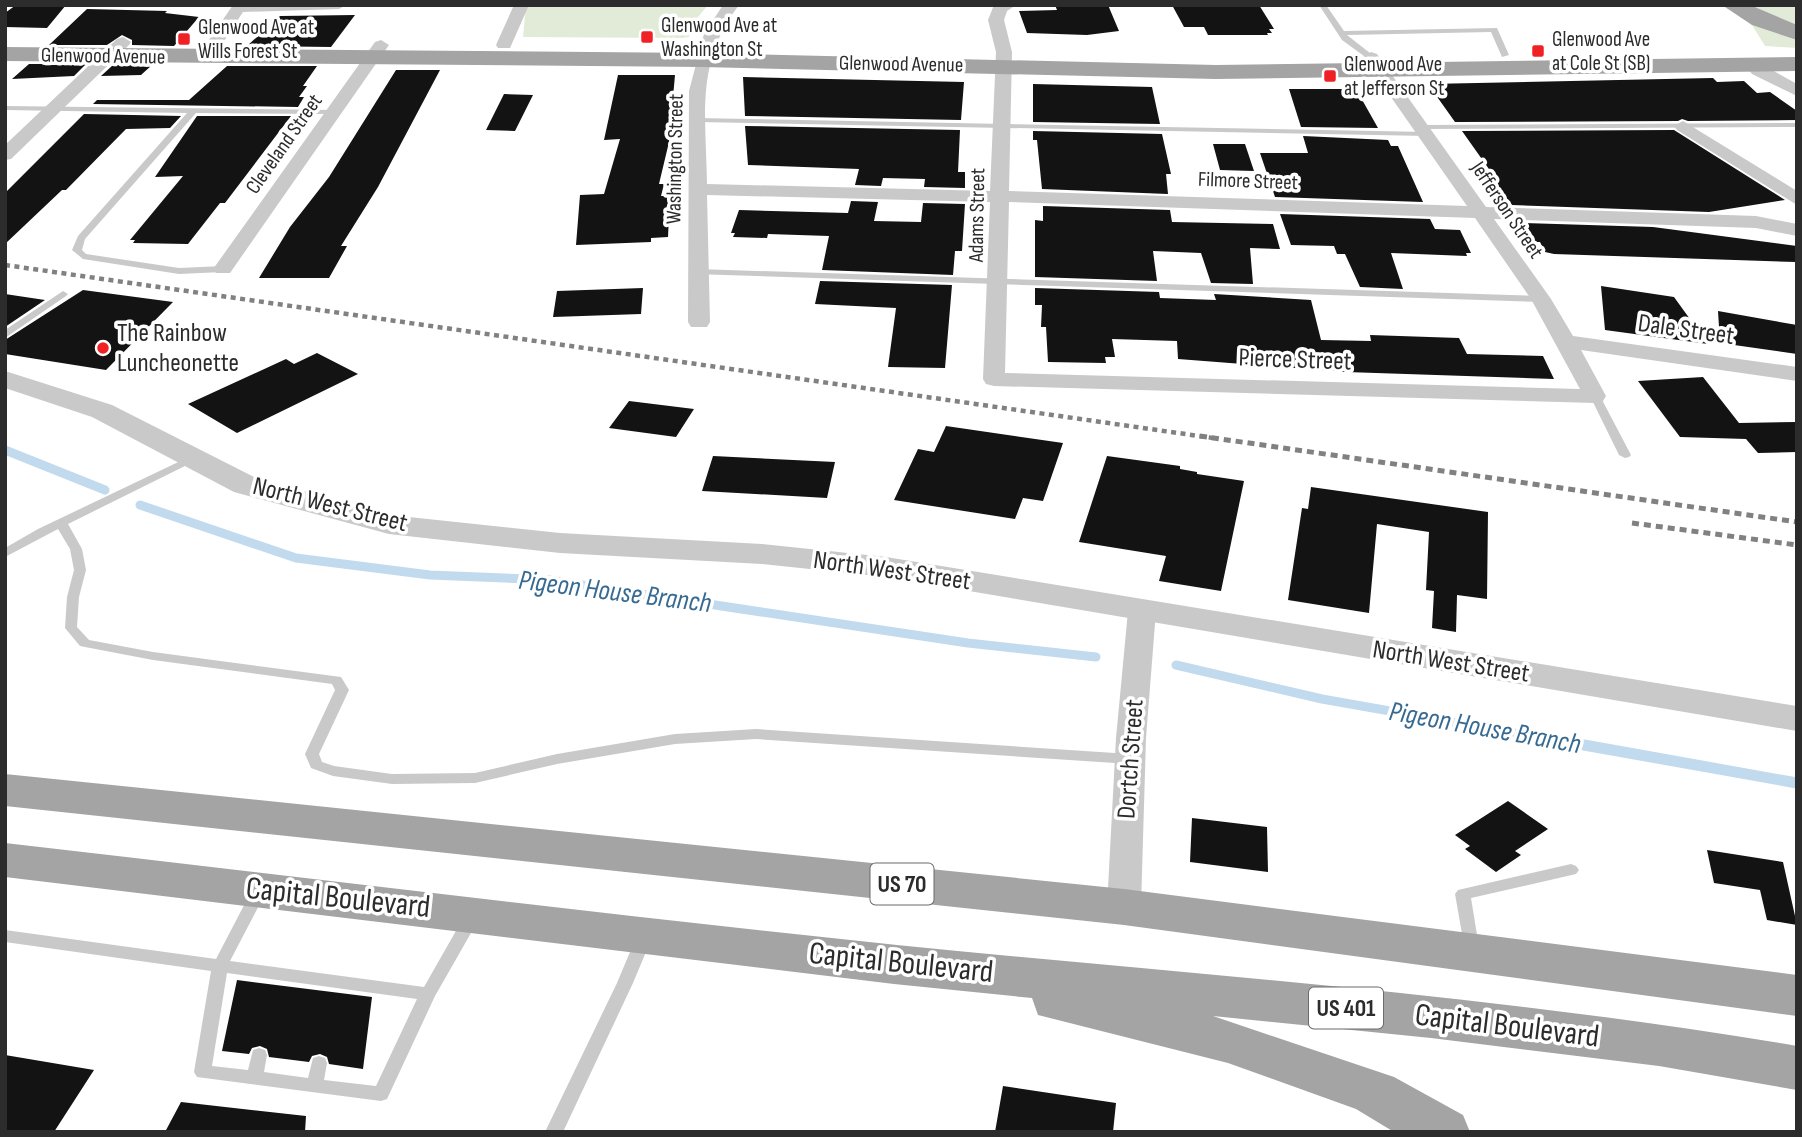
<svg xmlns="http://www.w3.org/2000/svg" width="1802" height="1137" viewBox="0 0 1802 1137" font-family="'Sofia Sans Condensed',sans-serif">
<style>
.green{fill:#e1ebd8}
.lines{fill:none;stroke-linecap:round;stroke-linejoin:round}
.stream-far1{stroke:#c2daed;stroke-width:9}
.stream{stroke:#c2daed;stroke-width:11}
.building{fill:#131313}
.service{fill:#c9c9c9;fill-rule:evenodd}
.minor{fill:#c9c9c9;fill-rule:evenodd}
.tertiary{fill:#c9c9c9;fill-rule:evenodd}
.primary{fill:#a4a4a4;fill-rule:evenodd}
.rail-far1{stroke:#818181;stroke-width:4.5;stroke-dasharray:5 4.5;stroke-linecap:butt}
.rail{stroke:#818181;stroke-width:5;stroke-dasharray:7 5;stroke-linecap:butt}
.poi-dot{fill:#f02125;stroke:#fff;stroke-width:2.5}
.labels{text-anchor:middle;dominant-baseline:central;stroke-width:7;stroke-linejoin:round;paint-order:stroke}
.far-poi-label{font-size:21px;fill:#2c2c2c;stroke:#fff;text-anchor:start}
.far-street-label{font-size:21px;fill:#2c2c2c;stroke:#fff}
.shield{fill:#fff;stroke:#6b6b6b;stroke-width:2}
.shield-label{font-size:24px;font-weight:bold;fill:#2c2c2c}
.street-label{font-size:26px;fill:#2c2c2c;stroke:#fff}
.poi-label{font-size:26px;fill:#2c2c2c;stroke:#fff;text-anchor:start}
.water-label{font-size:28px;font-style:italic;fill:#366a92;stroke:#fff}
.near-street-label{font-size:32px;fill:#2c2c2c;stroke:#fff}
</style>
<rect width="100%" height="100%" fill="#fff"/>
<path class="green" d="M526,5H708L698,17L689,37L682,38L523,37Z
M1743,5H1797V28Z
M1752,25L1797,37V48L1765,46Z"/>
<g class="lines">
<path class="stream-far1" d="M5,450L105,490
M140,505L296,558L430,575L549,580L968,643L1096,657
M1176,665L1322,699L1594,747"/>
<path class="stream" d="M1584,745L1797,783"/>
</g>
<path class="building" d="M16,5H66L47,28L5,27V13Z
M1055,5H1108L1119,31L1087,35L1027,33L1019,11L1057,10Z
M1172,5H1259L1274,29H1269L1272,33H1267L1268,35H1208L1204,27H1184Z
M87,9L167,11L165,13L199,17L174,46L132,45V40L122,35L107,45H49Z
M355,15L331,47L247,46L280,16Z
M29,64H86L74,76L12,79Z
M113,65H152L141,75L101,76Z
M227,66H317L303,86H307L299,97H304L298,107L93,104L97,100H189Z
M396,70H440L378,187L341,246H347L329,278H259L290,227L329,177Z
M618,75H675L669,142L659,184H664L661,196H670L668,237L651,238V242L576,245L580,195L604,194L620,139L604,140Z
M743,77L964,82L961,120L745,116Z
M1713,78L1717,82L1744,81L1757,93L1770,92L1797,111V120L1688,121L1682,119L1678,121L1455,122L1428,84Z
M1033,84L1152,87L1160,124L1033,122Z
M1289,89H1356L1378,128L1301,127Z
M504,94L533,95L515,131L486,130Z
M84,114L181,116L170,128L126,129L66,190H62L5,244V193Z
M197,116H291L225,203H220L188,244L133,243L135,240H130L183,176L155,177Z
M745,126L960,130L958,172H965V188L924,187L925,179L883,178L881,186L855,185L859,169L748,165Z
M1674,130L1785,200L1709,212L1512,205L1492,179H1496L1462,131Z
M1033,131L1162,134L1171,174H1166L1168,194L1042,189L1037,140H1033Z
M1303,136L1388,140L1391,146H1398L1423,202L1275,197L1260,153H1308Z
M1213,144H1245L1254,171L1220,170Z
M851,201L878,202L874,221L921,222L923,203L965,204L962,251H955L953,275L822,270L829,236L768,234L767,238L733,237L735,233H731L739,210L848,213Z
M1043,206L1170,210L1172,222L1273,224L1280,249L1250,248L1253,284L1211,283L1201,253L1153,251L1157,281L1035,277V220L1043,221Z
M1280,214L1430,219L1435,229L1460,230L1471,253H1466L1467,256L1391,253L1403,289L1360,287L1345,254H1337L1334,246L1291,245Z
M1522,223L1653,227L1797,246L1796,262L1554,254L1545,252L1540,242H1534Z
M820,281L952,285L945,368L888,367L896,308L815,304Z
M1601,286L1674,297L1708,344L1605,330Z
M643,288L641,314L553,317L557,291Z
M1035,288L1159,292L1160,298L1216,300L1214,294L1311,300L1321,340L1371,341L1370,335L1459,338L1467,354L1543,356L1554,379L1346,372L1178,359L1177,341L1112,339L1115,357H1105L1106,363L1048,362L1046,327H1041L1042,305H1035Z
M83,290L173,302L106,370L5,354V340Z
M5,294L45,300L5,327Z
M1718,311L1797,325V354L1720,343Z
M317,353L358,374L237,433L188,404L286,359L294,364Z
M1703,377L1739,423L1797,422V452L1758,453L1746,439L1680,437L1638,381Z
M629,401L694,409L676,437L609,428Z
M946,426L1063,443L1043,501L1023,498L1015,519L894,500L918,449L934,452Z
M713,456L835,462L827,498L702,491Z
M1107,456L1180,466V469L1197,472V474L1244,481L1221,591L1159,581L1166,556L1079,542Z
M1311,487L1488,512L1487,599L1457,595L1456,632L1432,628L1434,591L1426,590L1429,532L1377,524L1369,613L1288,600L1302,508L1308,509Z
M1508,801L1548,829L1515,851L1521,855L1496,872L1465,849L1470,846L1455,835Z
M1192,818L1267,827L1268,872L1190,862Z
M1707,850L1783,862L1797,925L1767,920L1760,890L1714,883Z
M237,980L372,997L363,1069L329,1064L327,1057L320,1054L312,1056L309,1062L269,1057L267,1049L260,1046L252,1048L249,1054L222,1051Z
M5,1055L94,1070L54,1132H5Z
M1003,1086L1116,1103L1113,1132H995Z
M181,1102L306,1116L305,1132H165Z"/>
<g class="lines">
<path class="service" d="M1319,5H1326L1344,31L1497,28L1509,55L1502,57L1491,32L1347,35L1375,57L1368,59L1342,40Z
M5,106L334,110L338,112L334,114L196,113L85,239L82,250L86,254L179,268L223,266L228,269L223,272L179,274L83,259L72,250L78,236L187,113L5,110Z
M695,118L1428,132L1432,134L1428,136L698,122H695Z
M1797,123V127L1423,129L1419,127L1423,125Z
M697,269L1541,296L1546,299L1541,302L694,274V270Z
M63,291L68,294L66,296L5,338V330Z
M1595,393L1600,396L1631,455L1629,457L1625,458L1619,455L1590,396Z
M193,455L197,456L199,458L197,460L68,524L82,549L86,570L79,597L77,627L89,640L153,652L341,677L349,690L319,754L322,762L334,766L392,774L475,773L557,754L675,734L756,729L1130,754L1135,756L1137,759L1135,762L1130,764L756,739L675,744L557,764L475,783L392,784L333,776L311,768L305,754L335,690L332,684L153,660L85,647L80,646L65,628L67,597L74,570L70,549L58,529L5,557V548L38,529Z
M1571,864L1576,866L1579,870L1576,874L1471,898L1479,947L1477,951L1471,953L1465,951L1455,894L1458,890Z
M258,886L263,888L266,892L230,961L424,987L465,915L471,913L477,915L479,919L435,996L387,1099L381,1101L197,1077L194,1072L211,971L5,942V930L216,959L253,888ZM227,973L417,999L376,1086L324,1080L327,1063L325,1058L319,1056L313,1058L308,1078L264,1072L267,1055L265,1050L259,1048L253,1050L248,1070L212,1066Z
M643,934L649,936L651,940L633,983L563,1132H545L617,983L635,940L637,936Z"/>
<path class="minor" d="M233,5H346L339,9L243,12L220,47H208L206,44Z
M514,5H529L510,48H498L496,45Z
M723,5H739C695,62 706,116 707,184L990,191L996,52L988,20L994,5H1016L1007,11L1004,20L1012,52L1009,191L1467,206L1363,57L1371,52L1377,54L1486,207L1756,216L1797,224V236L1756,228L1494,219L1551,299L1573,336L1797,367V381L1581,350L1606,396L1603,401L1595,403L994,386L986,384L983,379L990,202L707,195L710,322L707,327H691L688,322L689,91L704,34ZM1009,202L1475,218L1531,299L1580,389L1005,373Z
M123,37L131,42L129,45L11,159L5,160V145L117,39Z
M381,40L389,45L230,273H216L213,269L216,265L375,42Z
M1752,59L1797,84V96L1752,74L1744,64Z
M1683,121L1797,191V205L1677,130L1674,126Z
M1142,603L1152,605L1156,611L1146,738L1141,907L1136,916L1124,920L1112,916L1107,907L1116,738L1128,611L1132,605Z"/>
<path class="tertiary" d="M5,371L112,405L256,478L390,515L560,533L762,544L886,557L1797,706V731L886,577L762,564L560,553L389,534L234,492L92,417L5,388Z"/>
<path class="primary" d="M1722,5H1750L1797,25V40L1752,25Z
M5,47L702,53L1216,65L1797,57V71L1216,79L702,67L5,61Z
M5,774L1124,889L1797,975V1016L1124,925L5,806Z
M5,843C302,877 599,914 897,945C1197,975 1499,995 1797,1046V1090L1659,1066L1431,1038L1213,1016L1394,1077L1463,1115L1470,1132H1394L1356,1109L1228,1063L1038,1015L1032,998L894,984L5,877Z"/>
<path class="rail-far1" d="M5,265L1213,438"/>
<path class="rail" d="M1200,436L1797,522
M1632,523L1797,545"/>
</g>
<g class="poi-dot">
<rect x="640" y="30" width="14" height="14" rx="3.5"/>
<rect x="177" y="32" width="14" height="14" rx="3.5"/>
<rect x="1531" y="44" width="14" height="14" rx="3.5"/>
<rect x="1323" y="69" width="14" height="14" rx="3.5"/>
<circle cx="103" cy="348" r="7"/>
</g>
<g class="labels">
<g class="far-poi-label">
<text x="661" y="25">Glenwood Ave at<tspan x="661" dy="24">Washington St</tspan></text>
<text x="198" y="27">Glenwood Ave at<tspan x="198" dy="24">Wills Forest St</tspan></text>
<text x="1552" y="39">Glenwood Ave<tspan x="1552" dy="24">at Cole St (SB)</tspan></text>
<text x="1344" y="64">Glenwood Ave<tspan x="1344" dy="24">at Jefferson St</tspan></text>
</g>
<g class="far-street-label">
<text transform="translate(103 56) rotate(1)">Glenwood Avenue</text>
<text transform="translate(901 64) rotate(1)">Glenwood Avenue</text>
<text transform="translate(284 144) rotate(-55)">Cleveland Street</text>
<text transform="translate(675 159) rotate(-89)">Washington Street</text>
<text transform="translate(1248 181) rotate(2)">Filmore Street</text>
<text transform="translate(1507 210) rotate(56)">Jefferson Street</text>
<text transform="translate(977 215) rotate(-89)">Adams Street</text>
</g>
<g class="shield">
<rect x="870.5" y="863.5" width="63" height="41" rx="5"/>
<rect x="1309" y="987.5" width="74" height="41" rx="5"/>
</g>
<g class="shield-label">
<text x="902" y="884">US 70</text>
<text x="1346" y="1008">US 401</text>
</g>
<g class="street-label">
<text transform="translate(1686 330) rotate(8)">Dale Street</text>
<text transform="translate(1295 360) rotate(2)">Pierce Street</text>
<text transform="translate(330 505) rotate(14)">North West Street</text>
<text transform="translate(892 571) rotate(8)">North West Street</text>
<text transform="translate(1451 662) rotate(9)">North West Street</text>
<text transform="translate(1131 759) rotate(-86)">Dortch Street</text>
</g>
<g class="poi-label">
<text x="117" y="333">The Rainbow<tspan x="117" dy="30">Luncheonette</tspan></text>
</g>
<g class="water-label">
<text transform="translate(615 592) rotate(7)">Pigeon House Branch</text>
<text transform="translate(1485 728) rotate(10)">Pigeon House Branch</text>
</g>
<g class="near-street-label">
<text transform="translate(338 898) rotate(6)">Capital Boulevard</text>
<text transform="translate(901 963) rotate(6)">Capital Boulevard</text>
<text transform="translate(1507 1026) rotate(7)">Capital Boulevard</text>
</g>
</g>
<rect width="1802" height="1137" fill="none" stroke="#2c2c2c" stroke-width="14"/>
</svg>
